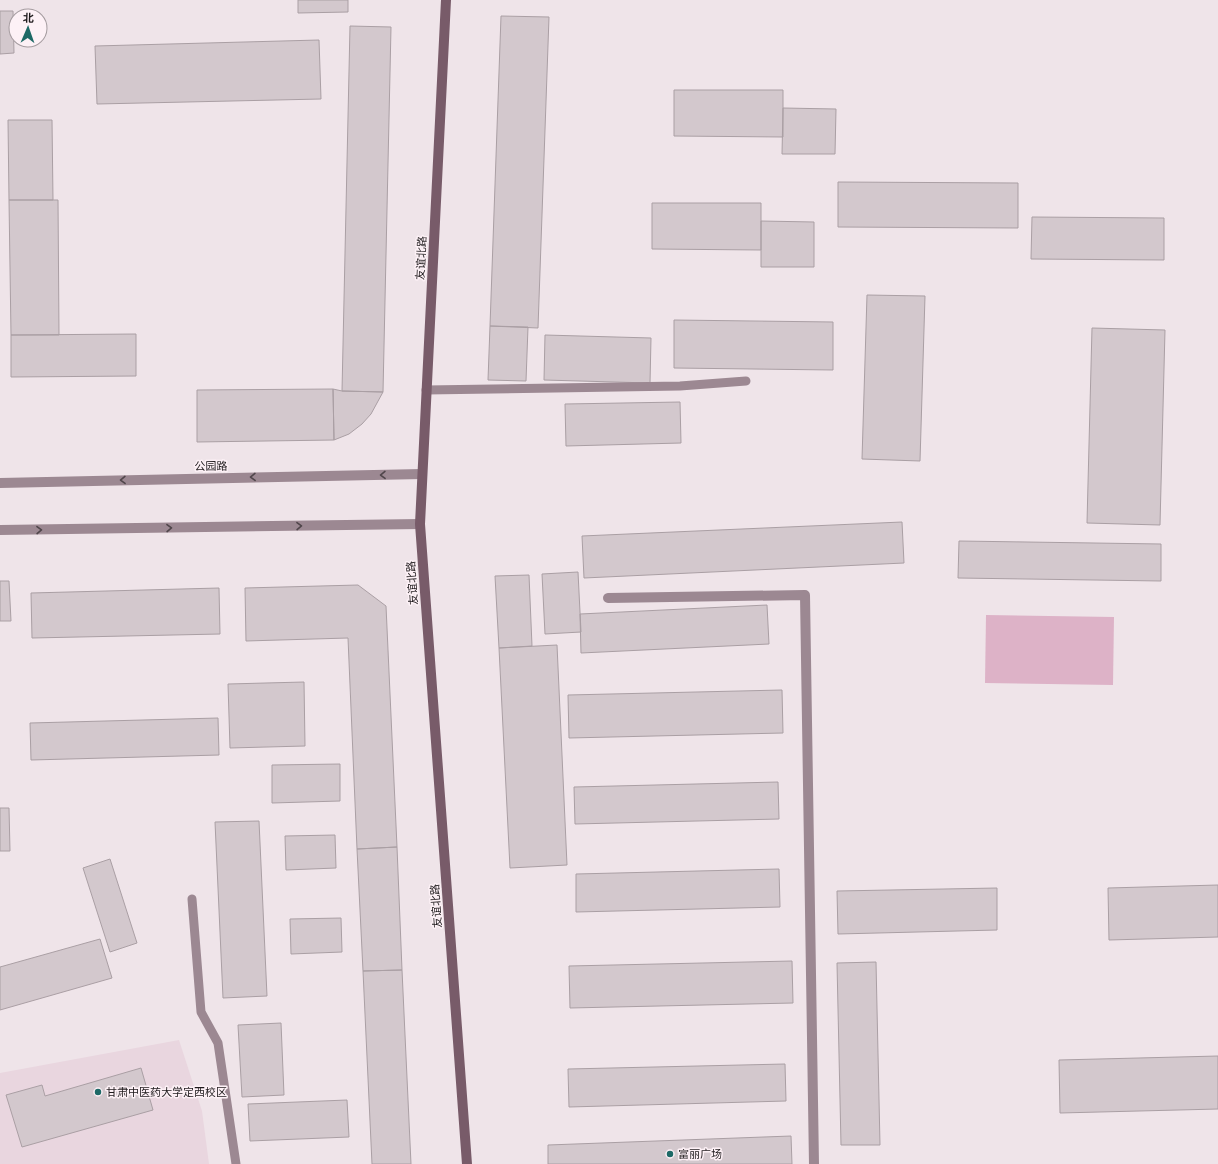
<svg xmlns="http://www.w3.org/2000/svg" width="1218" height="1164" viewBox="0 0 1218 1164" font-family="Arial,'Noto Sans SC',sans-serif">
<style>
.built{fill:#e9d6df}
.garden{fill:#ddb2c7}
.building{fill:#d3c8cd;stroke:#aa9fa4}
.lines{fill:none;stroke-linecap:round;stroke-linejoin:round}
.service{stroke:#9c8892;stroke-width:9}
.minor{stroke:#9c8892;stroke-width:10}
.tertiary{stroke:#9c8892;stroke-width:10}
.secondary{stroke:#785b69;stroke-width:10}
.oneway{stroke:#50464b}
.poi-dot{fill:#1d6966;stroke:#fdf1f6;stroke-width:1.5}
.labels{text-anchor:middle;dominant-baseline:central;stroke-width:3;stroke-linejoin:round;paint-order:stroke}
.street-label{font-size:11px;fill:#1e1a1c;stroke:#fdf1f6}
.poi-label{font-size:11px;fill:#1e1a1c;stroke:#fdf1f6;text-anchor:start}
</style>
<rect width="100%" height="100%" fill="#efe4e9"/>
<path class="built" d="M179,1040L202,1111L209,1164H0V1073Z"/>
<path class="garden" d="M986,615L1114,617L1113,685L985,683Z"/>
<path class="building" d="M298,0H348V12L298,13Z
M0,11H13L14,53L0,54Z
M501,16L549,17L538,328L490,326Z
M350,26L391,27L383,392L342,391Z
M319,40L321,99L97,104L95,46Z
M674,90H783V137L674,136Z
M783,108L836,109L835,154H782Z
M8,120H52L53,200H9Z
M838,182L1018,183V228L838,227Z
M9,200H58L59,335H11Z
M652,203H761V250L652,249Z
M1032,217L1164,218V260L1031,259Z
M761,221L814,222V267H761Z
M867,295L925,296L920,461L862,459Z
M674,320L833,322V370L674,368Z
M490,326L528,327L526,381L488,380Z
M1092,328L1165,330L1160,525L1087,523Z
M136,334V376L11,377V335Z
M545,335L651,338L650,383L544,380Z
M333,389L342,391L383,392L371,414L362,424L349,434L334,440Z
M333,389L334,440L197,442V390Z
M680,402L681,443L566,446L565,404Z
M902,522L904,563L584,578L582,536Z
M959,541L1161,544V581L958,578Z
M578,572L581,632L545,634L542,574Z
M529,575L532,646L499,648L495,576Z
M0,581H9L11,621H0Z
M358,585L386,606L397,847L357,849L348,638L246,641L245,588Z
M219,588L220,634L32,638L31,593Z
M767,605L769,644L581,653L580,614Z
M557,645L567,865L510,868L499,648Z
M304,682L305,746L230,748L228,684Z
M782,690L783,733L569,738L568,695Z
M218,718L219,755L31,760L30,723Z
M340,764V801L272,803V765Z
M778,782L779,819L575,824L574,787Z
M0,808H9L10,851H0Z
M259,821L267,996L223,998L215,822Z
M335,835L336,868L286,870L285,836Z
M397,847L402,970L363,971L357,849Z
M110,859L137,943L110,952L83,868Z
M779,869L780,907L576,912V874Z
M1218,885V937L1109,940L1108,888Z
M997,888V930L838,934L837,891Z
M341,918L342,952L291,954L290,919Z
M100,939L112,978L0,1010V967Z
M792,961L793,1003L570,1008L569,966Z
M876,962L880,1145H841L837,963Z
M402,970L411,1164H372L363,971Z
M281,1023L284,1095L242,1097L238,1025Z
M1218,1056V1109L1060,1113L1059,1060Z
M785,1064L786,1101L569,1107L568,1069Z
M141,1068L153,1110L22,1147L6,1095L42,1085L45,1096Z
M347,1100L349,1137L250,1141L248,1104Z
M791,1136L792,1164H548V1145Z"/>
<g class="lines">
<path class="service" d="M426,390L680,386L746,381
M192,899L201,1012L218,1043L236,1164"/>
<path class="minor" d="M608,598L805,595L814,1164"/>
<path class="tertiary" d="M0,483L422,474
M0,530L420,524"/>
<path class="secondary" d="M446,0L420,524L467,1164"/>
</g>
<defs><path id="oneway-chevron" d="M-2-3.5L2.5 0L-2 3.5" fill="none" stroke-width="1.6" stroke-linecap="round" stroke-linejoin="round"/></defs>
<g class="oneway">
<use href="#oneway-chevron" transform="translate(383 475) rotate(179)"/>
<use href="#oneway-chevron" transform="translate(253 477) rotate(179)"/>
<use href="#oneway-chevron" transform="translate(123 480) rotate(179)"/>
<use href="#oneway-chevron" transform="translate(299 526) rotate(-1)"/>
<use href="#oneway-chevron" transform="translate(169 528) rotate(-1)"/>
<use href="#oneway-chevron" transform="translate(39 530) rotate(-1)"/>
</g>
<g class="poi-dot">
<circle cx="98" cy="1092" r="4"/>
<circle cx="670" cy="1154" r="4"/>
</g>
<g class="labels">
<g class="street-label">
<text transform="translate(421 258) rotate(-87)">友谊北路</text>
<text transform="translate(211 466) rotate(-1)">公园路</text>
<text transform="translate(412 583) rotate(-94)">友谊北路</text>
<text transform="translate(436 906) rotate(-94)">友谊北路</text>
</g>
<g class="poi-label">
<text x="106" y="1092">甘肃中医药大学定西校区</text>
<text x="678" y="1154">富丽广场</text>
</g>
</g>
<g transform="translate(28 28) rotate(2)"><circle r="19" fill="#fdf1f6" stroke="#a49b9f"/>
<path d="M0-3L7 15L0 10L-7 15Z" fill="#1d6966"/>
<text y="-6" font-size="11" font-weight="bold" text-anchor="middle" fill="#1e1a1c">北</text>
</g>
</svg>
